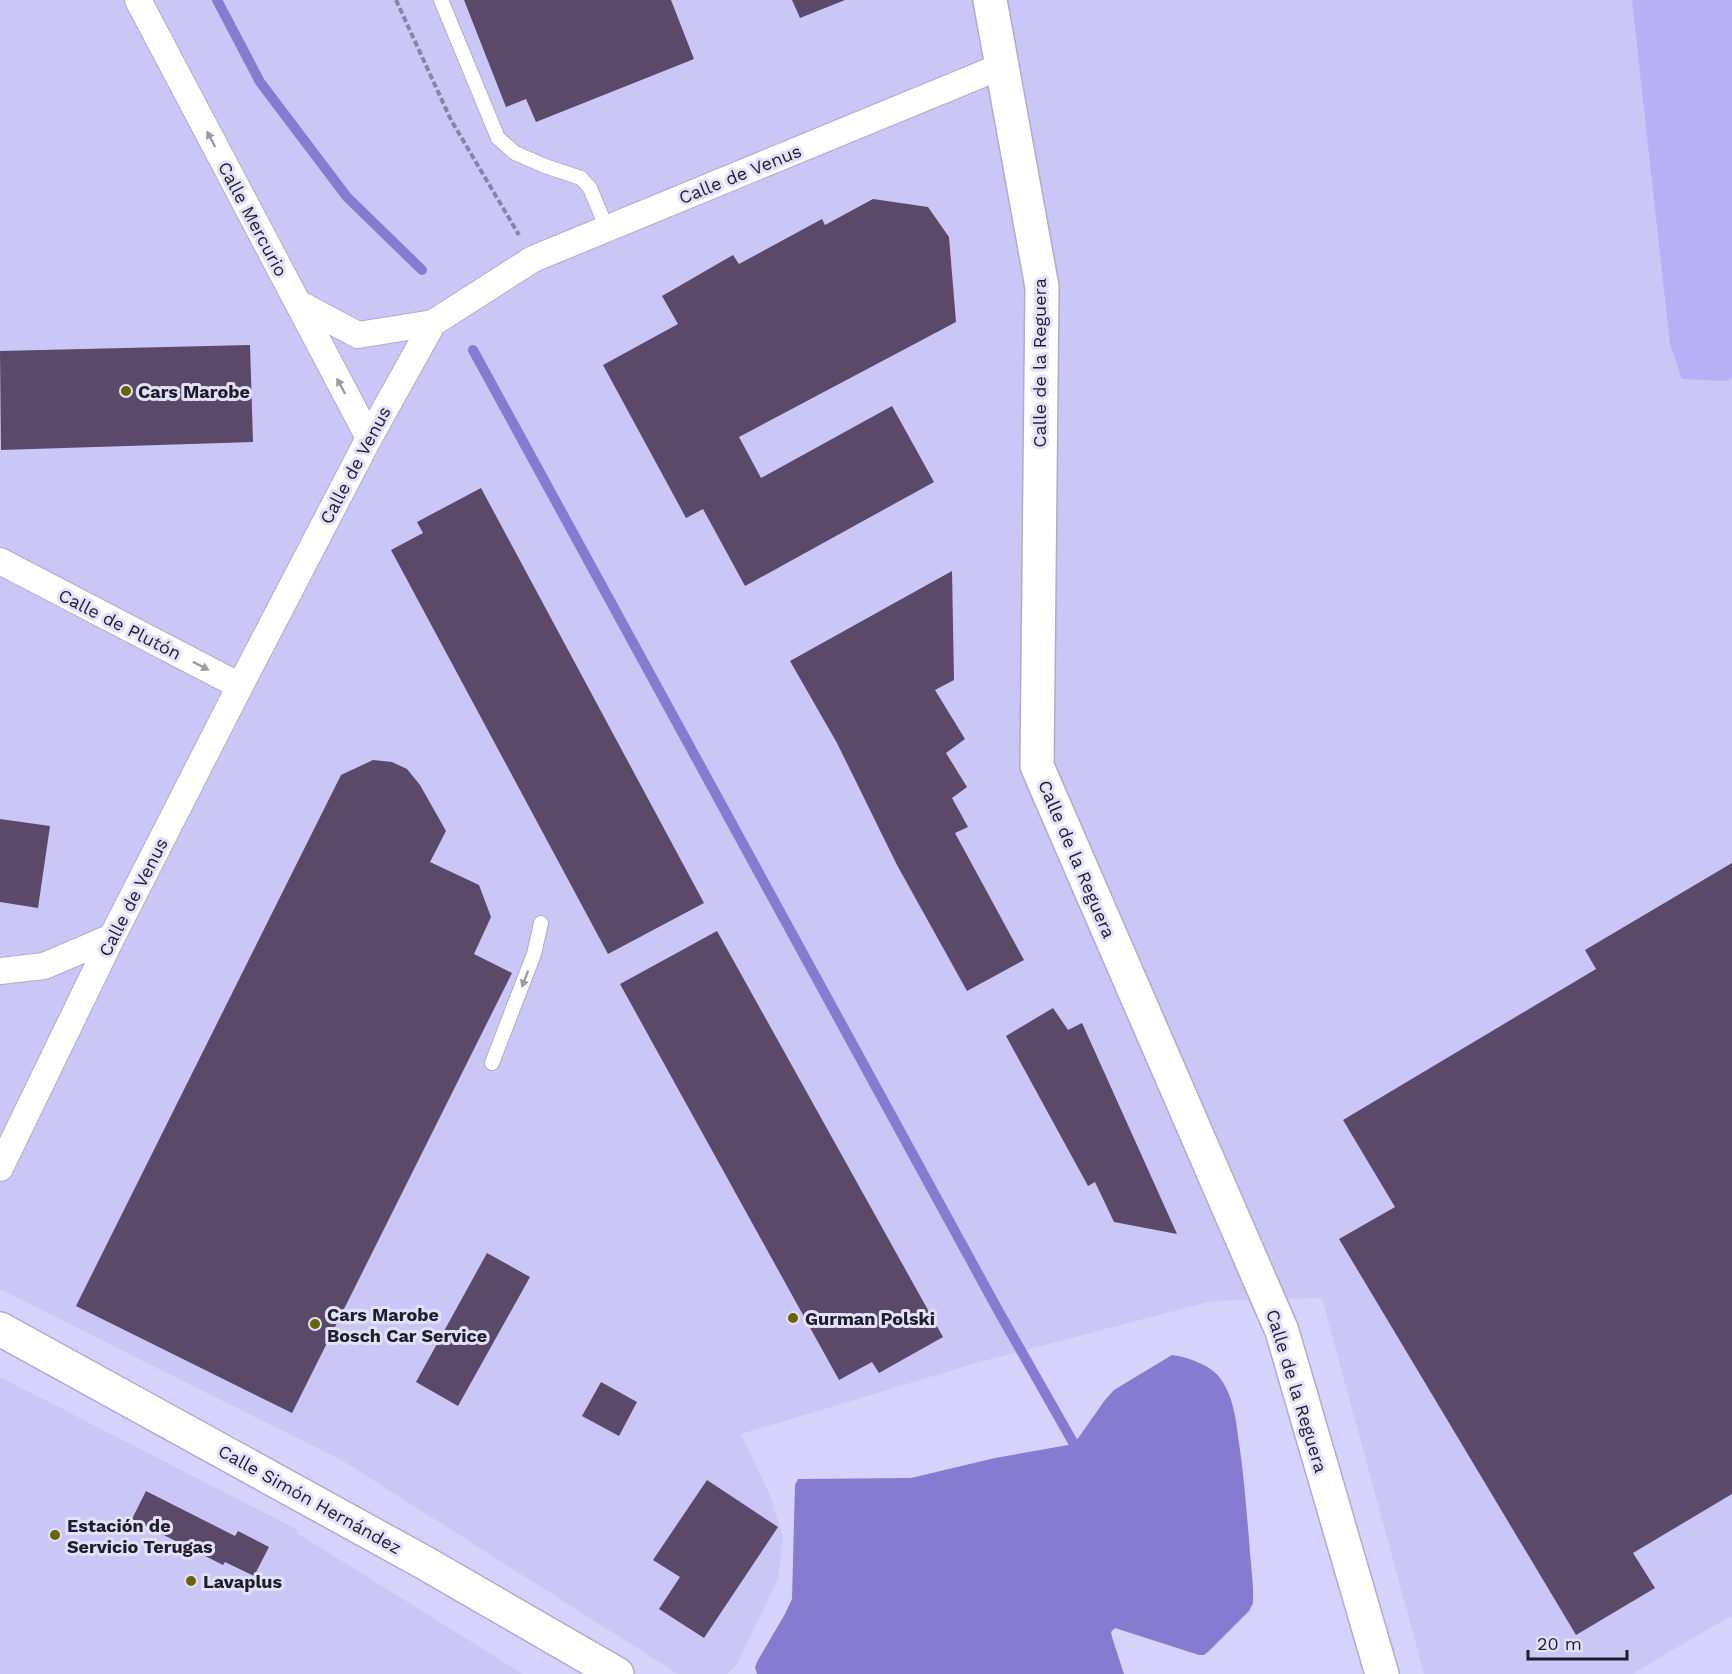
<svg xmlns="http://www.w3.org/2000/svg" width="1732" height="1674" viewBox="0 0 1732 1674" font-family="'Work Sans',sans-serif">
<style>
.built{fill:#cac6f6}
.green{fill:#b7b0f5}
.water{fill:#877ad1}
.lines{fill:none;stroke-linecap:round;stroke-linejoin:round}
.stream{stroke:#877ad1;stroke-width:10}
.building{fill:#5a4969}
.service-casing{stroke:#aeabd2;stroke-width:16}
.minor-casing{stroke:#aeabd2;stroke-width:28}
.tertiary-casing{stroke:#aeabd2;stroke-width:36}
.path{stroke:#8785a3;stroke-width:4;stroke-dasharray:6 3;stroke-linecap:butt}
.service{stroke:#fff;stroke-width:14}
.minor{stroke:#fff;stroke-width:26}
.tertiary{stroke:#fff;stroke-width:33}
.oneway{fill:#9b9aa0}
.poi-dot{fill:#686600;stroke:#e2e1fa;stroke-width:2}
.labels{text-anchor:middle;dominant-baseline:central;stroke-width:6;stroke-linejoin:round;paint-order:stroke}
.street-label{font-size:18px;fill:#201e2d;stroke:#e2e1fa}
.poi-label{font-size:18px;font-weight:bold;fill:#201e2d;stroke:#e2e1fa;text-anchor:start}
</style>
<rect width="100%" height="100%" fill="#d5d2fb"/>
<path class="built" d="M0,0H1635L1682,379H1732V1615L1632,1674H1424L1322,1298L1212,1301L976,1363L741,1434L770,1495L783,1538L778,1579L737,1664L727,1674H678L343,1461L0,1289Z
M0,1377L298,1530L297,1533L523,1674H0Z"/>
<path class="green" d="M1632,0H1732V378L1725,381L1682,379L1670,344Z"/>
<path class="water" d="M1172,1355C1187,1357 1211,1365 1220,1378C1234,1397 1236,1421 1239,1443C1244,1475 1246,1507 1249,1539C1250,1560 1254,1582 1253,1603L1249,1611L1209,1651L1204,1655H1199L1115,1628L1111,1632L1112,1637L1124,1674H757L755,1667L758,1660L785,1614L792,1599L795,1485L798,1479L911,1478L995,1458L1074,1444L1105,1400L1114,1390Z"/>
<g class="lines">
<path class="stream" d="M217,0L260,82L347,197L422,270
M473,350L999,1312L1074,1444V1458"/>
</g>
<path class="building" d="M464,0H671L694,59L536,122L526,99L506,107Z
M792,0H845L800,18Z
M873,199L928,207L949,237L956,322L739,437L761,478L892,406L934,482L745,586L703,509L686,518L603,365L678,324L662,296L733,255L739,264L822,219L825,225Z
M250,345L253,442L1,450L0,351Z
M481,488L704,903L608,954L391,550L423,533L417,522Z
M952,571L954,680L935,690L965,739L946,753L967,787L952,798L968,827L955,833L1024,960L967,991L897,865L837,743L790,661Z
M373,760L392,762L407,769L420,785L446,831L430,862L479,885L491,917L474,954L512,973L292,1413L76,1306L341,775Z
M0,819L50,826L38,908L0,902Z
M1732,863V1494L1633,1553L1655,1588L1576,1635L1339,1239L1395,1207L1343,1120L1596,969L1585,950Z
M717,931L943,1337L879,1373L872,1362L839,1380L620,984Z
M1053,1008L1068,1030L1082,1023L1177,1234L1114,1222L1095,1182L1088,1186L1006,1036Z
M487,1253L530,1277L458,1406L416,1382Z
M601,1382L637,1402L619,1436L582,1416Z
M707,1480L778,1527L704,1638L659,1609L680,1577L653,1560Z
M146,1491L235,1536L238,1531L269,1547L254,1576L225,1562L223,1565L132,1519Z"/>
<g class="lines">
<g class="service-casing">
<path id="service" d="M441,0L498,138L515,153L545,166L581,178L590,188L607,229
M492,1063L534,954L541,923"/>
</g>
<g class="minor-casing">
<path id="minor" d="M138,0L369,438
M298,303L358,335L433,323
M0,561L240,686
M0,971L44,966L112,937
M0,1168L112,937L240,686L369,438L433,323L533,259L1002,66"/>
</g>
<g class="tertiary-casing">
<path id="tertiary" d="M990,0L1042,287L1037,766L1282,1331L1382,1674
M0,1329L425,1563L617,1674"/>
</g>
<path class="path" d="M396,0L451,120L519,235"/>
<use href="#service" class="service"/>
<use href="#minor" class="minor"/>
<use href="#tertiary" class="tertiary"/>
</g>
<defs><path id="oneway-solid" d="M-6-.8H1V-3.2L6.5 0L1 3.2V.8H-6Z" transform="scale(1.5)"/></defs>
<g class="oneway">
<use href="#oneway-solid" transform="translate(211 139) rotate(-118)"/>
<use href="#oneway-solid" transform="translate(341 386) rotate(-118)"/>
<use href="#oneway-solid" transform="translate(201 666) rotate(27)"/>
<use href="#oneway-solid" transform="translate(525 979) rotate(111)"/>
</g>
<g class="poi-dot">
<circle cx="126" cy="391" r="6"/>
<circle cx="793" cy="1318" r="6"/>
<circle cx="315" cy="1324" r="6"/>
<circle cx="55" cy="1535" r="6"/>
<circle cx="191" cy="1581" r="6"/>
</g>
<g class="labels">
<g class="street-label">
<text transform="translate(740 174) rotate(-22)">Calle de Venus</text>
<text transform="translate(253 219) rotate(62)">Calle Mercurio</text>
<text transform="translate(1039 363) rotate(-90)">Calle de la Reguera</text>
<text transform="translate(355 465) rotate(-62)">Calle de Venus</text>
<text transform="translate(120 624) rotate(27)">Calle de Plutón</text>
<text transform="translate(1077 859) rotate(67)">Calle de la Reguera</text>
<text transform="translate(133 897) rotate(-63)">Calle de Venus</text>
<text transform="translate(1297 1391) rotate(73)">Calle de la Reguera</text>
<text transform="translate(310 1499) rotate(29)">Calle Simón Hernández</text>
</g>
<g class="poi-label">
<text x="138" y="391">Cars Marobe</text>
<text x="327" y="1314">Cars Marobe<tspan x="327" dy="21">Bosch Car Service</tspan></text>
<text x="805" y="1318">Gurman Polski</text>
<text x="67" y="1525">Estación de<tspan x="67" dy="21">Servicio Terugas</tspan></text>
<text x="203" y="1581">Lavaplus</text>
</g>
</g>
<path d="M1528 1650v9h99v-9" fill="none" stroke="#201e2d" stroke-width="3"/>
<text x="1537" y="1650" font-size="18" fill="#201e2d" stroke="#e2e1fa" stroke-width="4.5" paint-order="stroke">20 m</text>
</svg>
